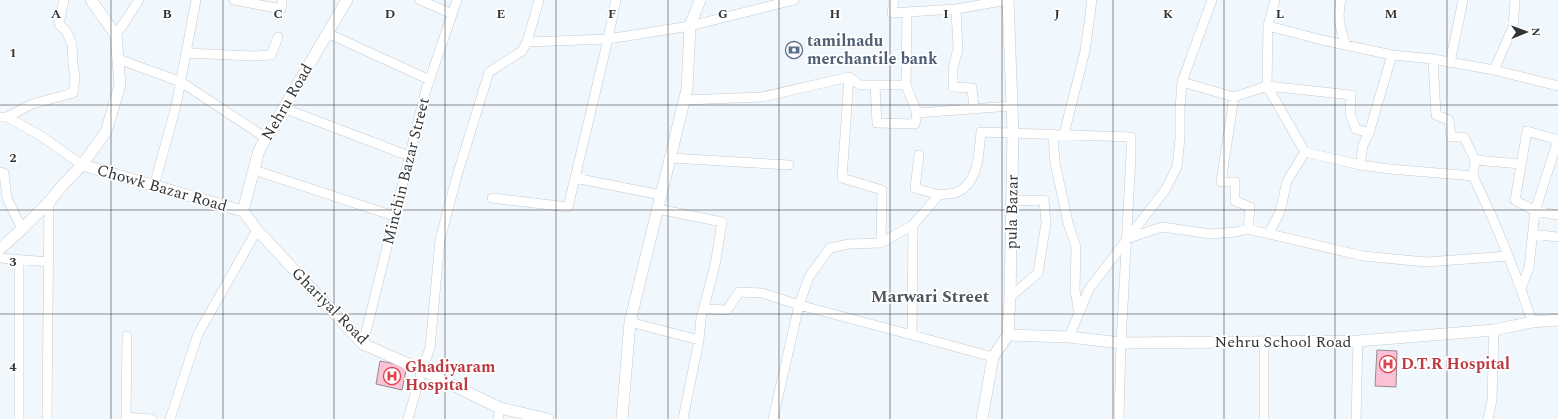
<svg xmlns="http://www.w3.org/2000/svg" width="1558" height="419" viewBox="0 0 1558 419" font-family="Spectral,serif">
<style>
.building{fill:#fbc1d7;stroke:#938b8e}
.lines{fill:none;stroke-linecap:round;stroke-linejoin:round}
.minor-casing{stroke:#c4cbd1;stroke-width:10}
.tertiary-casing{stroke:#c4cbd1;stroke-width:12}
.minor{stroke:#fff;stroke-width:9}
.tertiary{stroke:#fff;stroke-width:11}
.grid{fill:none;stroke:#323537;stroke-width:1;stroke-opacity:0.55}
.labels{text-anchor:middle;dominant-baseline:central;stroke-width:3.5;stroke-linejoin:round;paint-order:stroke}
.service-label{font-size:16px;font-weight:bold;fill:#4e5e75;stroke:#fff;text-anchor:start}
.street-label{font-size:16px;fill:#323537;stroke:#fff}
.health-label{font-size:16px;font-weight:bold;fill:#be3a42;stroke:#fff;text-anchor:start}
.neighbourhood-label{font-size:17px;font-weight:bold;fill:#4e5459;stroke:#fff}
.grid-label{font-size:13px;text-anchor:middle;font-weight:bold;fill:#323537;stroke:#fff;stroke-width:3.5;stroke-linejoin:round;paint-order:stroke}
</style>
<rect width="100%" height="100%" fill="#f0f7fd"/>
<path class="building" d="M1377,350L1397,351L1396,387L1375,386Z
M380,361L407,366L402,390L376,384Z"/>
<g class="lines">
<g class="minor-casing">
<path id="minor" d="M234,0L281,9L282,0
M420,0L452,14
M616,0L608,39L575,178L661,195
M894,0L892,13L907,12
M1212,0L1182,82L1234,97L1267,86L1351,95L1350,114L1356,129L1369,133
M1275,0L1268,26L1267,86L1305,152L1360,165L1390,169L1473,176C1496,224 1516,272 1532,322
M1341,0C1337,17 1340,29 1346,45
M956,9L958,49L953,68V87L972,88L974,109
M1268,26L1322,40L1392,55L1433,59L1494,70L1558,86
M327,33L430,80
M116,35L139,0
M527,42L608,39L690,26L794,0
M186,53L252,56L271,55L278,37
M118,59L181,82L266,138
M1433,59L1436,115L1449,120L1451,137H1464L1475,160
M1450,63L1463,0
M1494,70L1513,27L1515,0
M849,77L860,85H906L917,113L1011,106
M875,85L877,123L915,124L917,113
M906,85L907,12L956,9L1008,0
M1234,97L1221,182H1235V201L1250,207L1248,229
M684,100L762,97L849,77L842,178L882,190L881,243
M283,108L409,156
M0,117H7L32,104L73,93L75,77L73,64L72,44L66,31L59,24L64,0
M7,117L41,136L82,165
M1053,134L1055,163L1061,190L1068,223L1076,247L1075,290L1079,313
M1064,134L1085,51L1092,0
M1558,140L1527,131L1515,200L1535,211L1558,140
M919,155L915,188L939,195
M671,158L789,165
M1360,165L1363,145L1369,133L1392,55
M254,170L394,216
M0,172L4,173L7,198L22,229
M1473,176L1475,160L1521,164
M154,186L176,106L196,0
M492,198L568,207L575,178
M658,209L722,222L715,265L701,318L699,340L683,419
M913,225L912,335L993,357
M1269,233L1280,212L1287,181L1305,152
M1532,234L1558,237
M1126,239L1162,227L1211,234L1236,232L1248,229L1363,256L1426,262L1508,256
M0,258L49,262
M1521,288L1529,268L1535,211L1558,215
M1010,297L1038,273L1046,223L1044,200L1012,201
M704,309L727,310L739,292L762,293L799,305L809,277L830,248L849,244L881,243L913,225L939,195C944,194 950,194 955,193C979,185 979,152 981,132L1131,137V155L1121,343L1119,419
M630,322L699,340
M1069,337L1089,289L1165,190L1177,167L1180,138V108L1182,82
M363,344L425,93L457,0
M126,417L152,419
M19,419V261
M47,419L49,202
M126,419L127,336
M170,419L198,334L257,230
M408,419L422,370L430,348L440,240L456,179L489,72L522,51L527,42L539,0
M498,419L500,408
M773,419L799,305L912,335
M1264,419V342
M1356,419L1358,341
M1488,419L1492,400L1494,330"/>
</g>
<g class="tertiary-casing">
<path id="tertiary" d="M82,165L243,211
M243,211L257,230L363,344L422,370L500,408L548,419
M243,211L259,150L347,0
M0,249L22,229L49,202L61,187L82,165L106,132L120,85L116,35L91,0
M1008,335L1069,337L1121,343L1358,341L1494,330L1532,322L1558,320
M622,419L630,322L687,89L690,26L700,0
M982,419L993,357L1008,335L1010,297L1013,132L1008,0"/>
</g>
<use href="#minor" class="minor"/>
<use href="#tertiary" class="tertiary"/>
</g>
<path class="grid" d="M111,0V419M223,0V419M334,0V419M445,0V419M556,0V419M668,0V419M779,0V419M890,0V419M1002,0V419M1113,0V419M1224,0V419M1335,0V419M1447,0V419M0,105H1558M0,210H1558M0,314H1558"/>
<defs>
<g id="bank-ring" transform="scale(0.9)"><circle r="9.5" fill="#fff" stroke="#5c6f8a" stroke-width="1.5"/><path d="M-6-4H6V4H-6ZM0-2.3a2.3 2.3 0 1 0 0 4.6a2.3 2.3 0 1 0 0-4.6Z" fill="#5c6f8a"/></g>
<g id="hospital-ring" transform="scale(0.9)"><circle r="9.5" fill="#fff" stroke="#e0444e" stroke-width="1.5"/><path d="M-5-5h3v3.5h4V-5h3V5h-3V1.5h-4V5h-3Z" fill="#e0444e"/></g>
</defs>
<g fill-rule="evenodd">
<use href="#bank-ring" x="794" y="50"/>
<use href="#hospital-ring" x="1388" y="364"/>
<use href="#hospital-ring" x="392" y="376"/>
</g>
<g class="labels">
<g class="service-label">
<text x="807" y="41">tamilnadu<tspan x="807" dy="18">merchantile bank</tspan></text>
</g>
<g class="street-label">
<text transform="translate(287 102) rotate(-60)">Nehru Road</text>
<text transform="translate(406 171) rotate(-76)">Minchin Bazar Street</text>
<text transform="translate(162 188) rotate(16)">Chowk Bazar Road</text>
<text transform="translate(1012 212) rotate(-89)">pula Bazar</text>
<text transform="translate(330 306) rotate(45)">Ghariyal Road</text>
<text x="1283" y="342">Nehru School Road</text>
</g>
<g class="health-label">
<text x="1401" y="364">D.T.R Hospital</text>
<text x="405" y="367">Ghadiyaram<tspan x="405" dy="18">Hospital</tspan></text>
</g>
<g class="neighbourhood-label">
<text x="930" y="297">Marwari Street</text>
</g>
</g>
<g class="grid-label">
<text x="56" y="18">A</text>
<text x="167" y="18">B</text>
<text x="278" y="18">C</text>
<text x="390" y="18">D</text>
<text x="501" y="18">E</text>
<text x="612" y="18">F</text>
<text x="723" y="18">G</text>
<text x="835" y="18">H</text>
<text x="946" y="18">I</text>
<text x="1057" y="18">J</text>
<text x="1168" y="18">K</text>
<text x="1280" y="18">L</text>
<text x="1391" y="18">M</text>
<text x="13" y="57">1</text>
<text x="13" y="162">2</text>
<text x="13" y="266">3</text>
<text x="13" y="371">4</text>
</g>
<g transform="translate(1526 32) rotate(89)" stroke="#ffffff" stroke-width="3" paint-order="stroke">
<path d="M0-3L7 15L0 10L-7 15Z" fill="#323537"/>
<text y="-6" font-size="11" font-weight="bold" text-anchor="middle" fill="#323537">N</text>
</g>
</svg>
